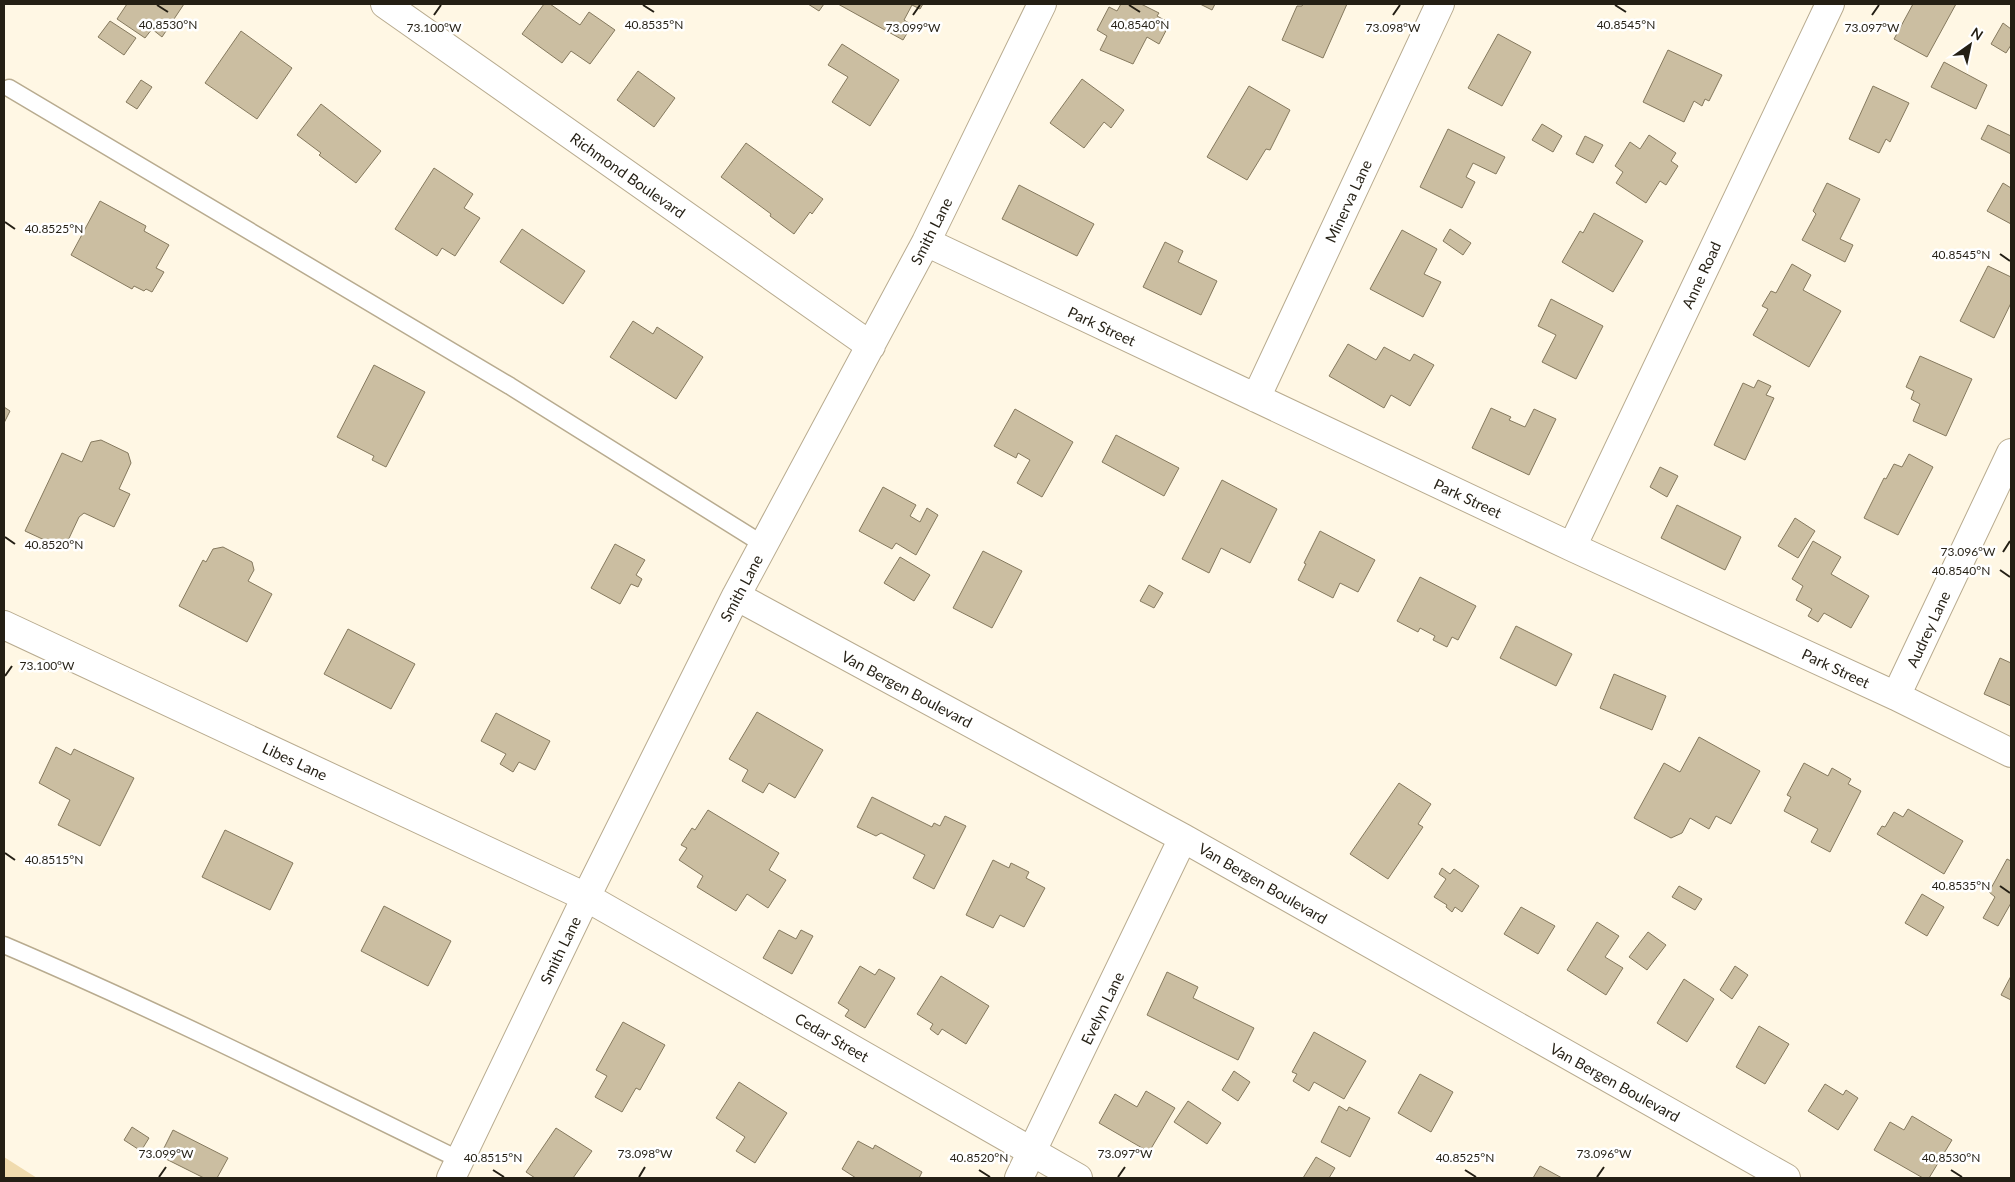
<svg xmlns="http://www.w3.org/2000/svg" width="2015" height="1182" viewBox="0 0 2015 1182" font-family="Lato,sans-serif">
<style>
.green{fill:#f0dbae}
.building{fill:#cbbea1;stroke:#85795e}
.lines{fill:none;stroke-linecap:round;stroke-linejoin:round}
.lane-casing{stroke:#b8ab8f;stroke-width:19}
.street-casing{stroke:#b8ab8f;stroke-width:30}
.lane{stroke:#fff;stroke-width:16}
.street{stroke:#fff;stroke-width:28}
.ticks{fill:none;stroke:#241f14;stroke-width:2}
.labels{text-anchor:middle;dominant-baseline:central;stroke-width:5;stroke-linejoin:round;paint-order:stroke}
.street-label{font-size:15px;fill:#241f14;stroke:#fff}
.ticks-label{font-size:12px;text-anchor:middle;fill:#241f14;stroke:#fff;stroke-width:5;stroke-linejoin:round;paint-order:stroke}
</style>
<rect width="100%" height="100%" fill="#fff7e4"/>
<path class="green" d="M4,1157L37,1178H4Z"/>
<path class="building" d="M127,4H184L162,37L152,29L145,38L117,19Z
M544,4H550L580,25L589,12L615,30L590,64L571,51L562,63L522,34Z
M808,4H824L819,11Z
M838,4H923L920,9L912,5L904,20L912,25L903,40Z
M1121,4H1141L1159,13L1157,16L1170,23L1159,44L1147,37L1133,64L1100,50L1107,36L1097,30L1109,7L1117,11Z
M1200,4H1215L1212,10Z
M1303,4H1347L1323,58L1282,40L1297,6H1302Z
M1913,4H1956L1927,57L1894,39Z
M110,21L136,38L124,55L98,37Z
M2003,23L2011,29V45L2006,53L1991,44Z
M241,31L292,68L257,119L205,83Z
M1498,34L1531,52L1502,106L1468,88Z
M842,44L899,80L870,126L832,102L848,77L828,65Z
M1668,50L1722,75L1709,101L1705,99L1702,106L1694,101L1684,122L1643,102Z
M1944,62L1987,85L1976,109L1931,87Z
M638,71L675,98L654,127L617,100Z
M1082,79L1124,110L1111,128L1104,122L1084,148L1050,123Z
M141,80L152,87L137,109L126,102Z
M1249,86L1290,110L1270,150L1266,149L1247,180L1207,157Z
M1873,86L1909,103L1890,142L1886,139L1879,153L1849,139Z
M321,104L381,151L356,183L319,155L321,153L297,135Z
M1542,124L1562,136L1553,152L1532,140Z
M1988,125L2011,136V154L1981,139Z
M1448,129L1505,157L1496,174L1473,163L1466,177L1475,182L1462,208L1420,187Z
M1649,135L1676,153L1671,161L1678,166L1666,185L1660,181L1646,203L1616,183L1623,172L1615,166L1630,142L1640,149Z
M1585,136L1603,145L1593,163L1576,154Z
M746,143L823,199L812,214L810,212L794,234L770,216L771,214L721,177Z
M434,168L473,194L464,208L480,218L455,256L442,248L437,256L395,229Z
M1827,183L1860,199L1840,239L1853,245L1845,262L1802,240L1816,214L1813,211Z
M2003,183L2011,188V224L1987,211Z
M1019,185L1094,224L1077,256L1002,219Z
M100,201L146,226L144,231L169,245L156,268L164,272L152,292L146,289L144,291L134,286L132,289L71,255Z
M1594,213L1643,241L1613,292L1562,262L1580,231L1583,233Z
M522,229L585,271L563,304L500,262Z
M1450,229L1471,243L1463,255L1443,241Z
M1402,230L1437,249L1424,274L1441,282L1423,317L1370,289Z
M1165,242L1183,251L1178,262L1217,281L1201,315L1143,287Z
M1792,264L1811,275L1803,290L1841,311L1809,367L1753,335L1768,309L1762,306L1771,291L1776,293Z
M1988,266L2011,277V303L1994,338L1960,321Z
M1551,299L1603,326L1576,379L1542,362L1556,335L1538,326Z
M633,321L653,334L657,327L703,357L676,399L610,357Z
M1348,344L1376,360L1384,347L1410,361L1414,354L1434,365L1410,406L1391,395L1384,408L1329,376Z
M1920,356L1972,379L1946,436L1913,421L1920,404L1911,399L1914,391L1906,387Z
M374,365L425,392L386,467L372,460L374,456L337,437Z
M1758,380L1771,386L1766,395L1774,398L1745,460L1714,445L1743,383L1754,388Z
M4,407L10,411L4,423Z
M1491,408L1511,417L1509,420L1525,427L1534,409L1556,419L1529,475L1472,448Z
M1015,409L1073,442L1042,497L1017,483L1030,460L1018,453L1016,458L994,446Z
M1116,435L1179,468L1164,496L1102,462Z
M101,440L128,453L131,463L119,489L130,494L114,527L84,513L79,517L64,549L25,531L62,453L82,462L91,442Z
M1909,454L1933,467L1898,535L1864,518L1884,478L1886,479L1894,464L1902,467Z
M1660,467L1678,476L1667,497L1650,487Z
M1222,480L1277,509L1250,563L1221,548L1209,573L1182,559Z
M883,487L916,505L910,516L920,522L927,508L938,515L916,555L896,543L892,549L859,531Z
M1677,505L1741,537L1725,570L1661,538Z
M1795,518L1815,531L1798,558L1778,546Z
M1320,531L1375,560L1358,592L1340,583L1333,598L1298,580L1306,564L1304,563Z
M1813,541L1841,557L1831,574L1869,596L1851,628L1824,613L1818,622L1808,616L1812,609L1796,600L1803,586L1792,579Z
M615,544L645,560L636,575L642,579L638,587L631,584L620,604L591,588Z
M223,547L252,562L254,570L248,581L272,594L247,642L179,606L203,560L206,562L213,549Z
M983,551L1022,571L992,628L953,608Z
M900,557L930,575L914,601L884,583Z
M1420,577L1476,606L1458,640L1452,637L1447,647L1433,640L1435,636L1420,628L1418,632L1397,621Z
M1149,585L1163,593L1154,608L1140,601Z
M1516,626L1572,654L1556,686L1500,658Z
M348,629L415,664L391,709L324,674Z
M2000,658L2011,663V706L1984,694Z
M1614,674L1666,696L1652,730L1600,708Z
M757,712L823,750L795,798L769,783L763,793L742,781L748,770L729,759Z
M496,713L550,741L535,770L519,762L513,772L500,764L506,754L481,741Z
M1699,737L1760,771L1731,824L1716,816L1709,829L1690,818L1682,833L1671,838L1634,818L1664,763L1680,772Z
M56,747L71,755L74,749L134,778L100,846L58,825L70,800L39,783Z
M1804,763L1828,776L1832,768L1851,779L1848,784L1861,791L1830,852L1811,842L1818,829L1784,811L1791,797L1787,795Z
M1399,783L1431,804L1418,824L1423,827L1388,879L1350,854Z
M872,797L932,827L934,823L940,826L945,816L966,826L934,889L913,878L925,855L881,833L876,836L857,827Z
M1908,809L1963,841L1944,874L1877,834L1882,826L1885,827L1894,812L1903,817Z
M708,810L779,853L769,870L786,880L768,908L747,894L736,911L697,887L703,876L679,860L687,848L681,845L692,828L695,830Z
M225,830L293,863L270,910L202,877Z
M2007,859L2011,861V903L1998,926L1983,918L1995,897L1989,892Z
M993,860L1009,868L1011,863L1029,872L1026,878L1045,888L1024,927L1000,915L993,928L966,915Z
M1442,868L1450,874L1454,869L1479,886L1462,912L1455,907L1452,912L1446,907L1447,905L1434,897L1446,879L1439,874Z
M1679,886L1702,899L1695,910L1672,897Z
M1922,894L1944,907L1927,936L1905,923Z
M384,906L451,941L428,986L361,951Z
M1521,907L1555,926L1538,954L1504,934Z
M1597,922L1619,936L1605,957L1623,968L1606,995L1567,970Z
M779,930L796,939L801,930L813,936L792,974L763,958Z
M1648,932L1666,945L1647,970L1629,957Z
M860,966L875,975L879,969L895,978L865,1028L845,1016L849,1010L838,1003Z
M1735,966L1748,975L1732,999L1720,990Z
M1167,972L1198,987L1193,998L1254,1028L1238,1060L1147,1015Z
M941,976L989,1006L966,1044L942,1029L938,1035L930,1029L933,1024L917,1014Z
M2011,976V1000L2001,995Z
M1684,979L1714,999L1687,1042L1657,1023Z
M623,1022L665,1045L640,1090L636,1088L622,1112L595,1097L607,1076L596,1070Z
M1759,1026L1789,1044L1765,1084L1736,1067Z
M1314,1032L1366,1061L1344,1099L1314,1082L1309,1091L1293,1081L1297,1074L1292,1072Z
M1234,1071L1250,1082L1238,1101L1222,1090Z
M1420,1074L1453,1092L1431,1132L1398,1113Z
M739,1082L787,1113L755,1163L736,1151L745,1137L716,1118Z
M1825,1084L1843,1095L1846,1090L1858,1098L1838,1130L1808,1111Z
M1146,1091L1175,1108L1149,1152L1099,1123L1115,1094L1137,1107Z
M1188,1101L1221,1123L1207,1144L1174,1122Z
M1339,1106L1347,1111L1349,1107L1370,1118L1350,1157L1321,1142Z
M1912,1116L1952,1140L1929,1178H1923L1874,1150L1890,1122L1904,1130Z
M132,1127L149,1138L141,1151L124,1140Z
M556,1128L592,1151L573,1178H535L526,1172Z
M173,1130L228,1158L217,1178H204L160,1156Z
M858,1141L873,1149L875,1145L922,1172L919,1178H856L842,1169Z
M1316,1157L1335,1168L1329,1178H1303Z
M1540,1166L1562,1178H1533Z"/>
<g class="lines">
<g class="lane-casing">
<path id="lane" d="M9,88L510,386L764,545
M4,945C159,1011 309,1086 460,1160"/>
</g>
<g class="street-casing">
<path id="street" d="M385,4L871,346
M926,242L1572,547L1896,696L2011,753
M1256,398L1440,4
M1572,547L1830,4
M736,596L1183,838L1786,1178
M4,625L586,897L1078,1178
M1896,696L2011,453
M451,1178L586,897L736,596L926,242L1042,4
M1019,1178L1183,838"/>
</g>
<use href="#lane" class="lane"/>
<use href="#street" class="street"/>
</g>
<path class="ticks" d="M157,5L168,12M643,5L654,12M1129,5L1140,12M1615,5L1626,12M434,15L441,5M913,15L920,5M1393,15L1400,5M1872,15L1879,5M5,222L15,229M2000,254L2010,261M5,537L15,544M2003,552L2010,541M2000,570L2010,577M5,676L12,666M5,853L15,860M2000,886L2010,893M493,1170L504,1177M979,1170L990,1177M1465,1170L1476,1177M1951,1170L1962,1177M159,1177L166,1167M639,1177L645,1167M1118,1177L1125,1167M1597,1177L1604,1167"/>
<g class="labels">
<g class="street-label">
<text transform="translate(628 175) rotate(35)">Richmond Boulevard</text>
<text transform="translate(1348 201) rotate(-65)">Minerva Lane</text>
<text transform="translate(931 231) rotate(-63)">Smith Lane</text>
<text transform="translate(1701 275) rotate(-65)">Anne Road</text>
<text transform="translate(1102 326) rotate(25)">Park Street</text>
<text transform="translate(1468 498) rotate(25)">Park Street</text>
<text transform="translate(741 588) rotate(-62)">Smith Lane</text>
<text transform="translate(1928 629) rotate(-65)">Audrey Lane</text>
<text transform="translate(1836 668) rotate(25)">Park Street</text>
<text transform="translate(907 689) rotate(28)">Van Bergen Boulevard</text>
<text transform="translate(295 761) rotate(25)">Libes Lane</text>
<text transform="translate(1263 883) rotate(30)">Van Bergen Boulevard</text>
<text transform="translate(560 950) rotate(-64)">Smith Lane</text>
<text transform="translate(1102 1008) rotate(-64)">Evelyn Lane</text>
<text transform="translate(832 1037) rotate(30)">Cedar Street</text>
<text transform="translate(1615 1082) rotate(29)">Van Bergen Boulevard</text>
</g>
</g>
<g class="ticks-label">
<text x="168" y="29">40.8530°N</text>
<text x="654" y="29">40.8535°N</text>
<text x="1140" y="29">40.8540°N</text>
<text x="1626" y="29">40.8545°N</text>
<text x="434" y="32">73.100°W</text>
<text x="913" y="32">73.099°W</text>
<text x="1393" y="32">73.098°W</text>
<text x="1872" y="32">73.097°W</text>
<text x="54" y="233">40.8525°N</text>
<text x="1961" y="259">40.8545°N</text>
<text x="54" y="549">40.8520°N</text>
<text x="1968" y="556">73.096°W</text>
<text x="1961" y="575">40.8540°N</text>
<text x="47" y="670">73.100°W</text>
<text x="54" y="864">40.8515°N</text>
<text x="1961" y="890">40.8535°N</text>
<text x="166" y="1158">73.099°W</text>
<text x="645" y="1158">73.098°W</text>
<text x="1125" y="1158">73.097°W</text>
<text x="1604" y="1158">73.096°W</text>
<text x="493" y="1162">40.8515°N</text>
<text x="979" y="1162">40.8520°N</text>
<text x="1465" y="1162">40.8525°N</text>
<text x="1951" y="1162">40.8530°N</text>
</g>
<rect width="2015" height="1182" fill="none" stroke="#241f14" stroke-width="10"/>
<g transform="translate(1970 45) rotate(33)" stroke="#ffffff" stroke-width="4" paint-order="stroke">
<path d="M0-4L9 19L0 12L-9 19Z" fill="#241f14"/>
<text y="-8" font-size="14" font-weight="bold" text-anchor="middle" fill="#241f14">N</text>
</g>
</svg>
